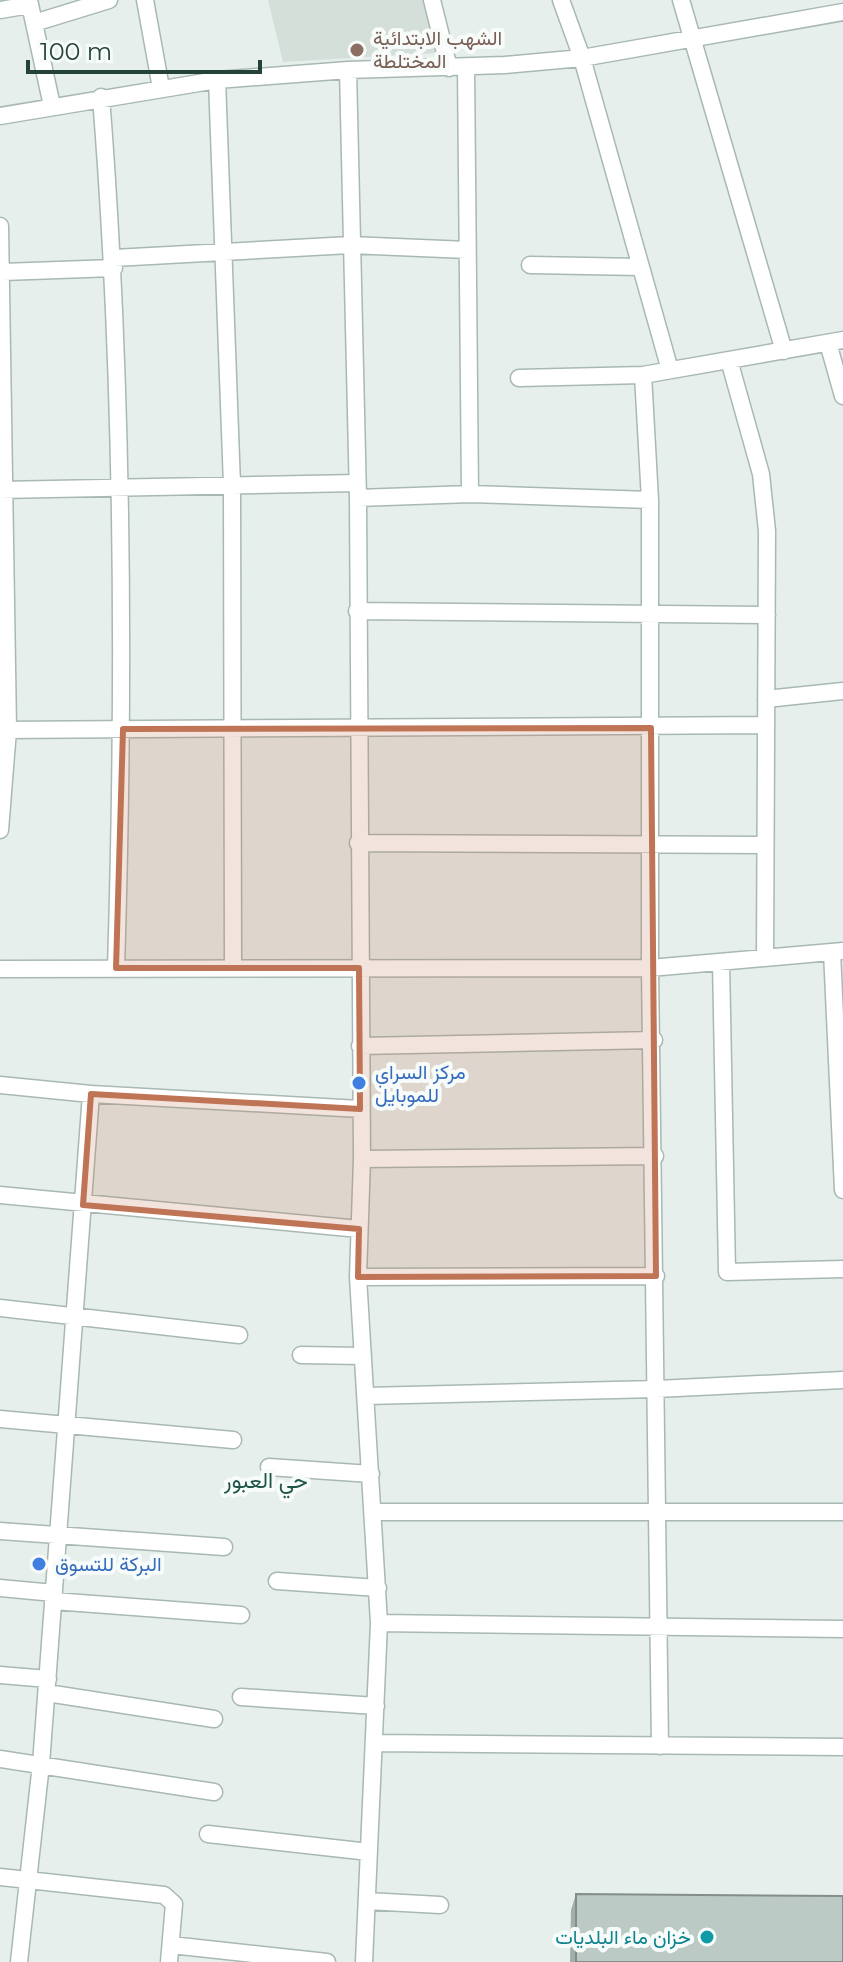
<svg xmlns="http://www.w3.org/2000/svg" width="843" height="1962" viewBox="0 0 843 1962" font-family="Montserrat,Vazirmatn,sans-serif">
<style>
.built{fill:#d4dfda}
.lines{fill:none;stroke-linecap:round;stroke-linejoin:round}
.minor-casing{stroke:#a8b8b2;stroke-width:19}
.minor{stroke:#fff;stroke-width:16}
.wall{fill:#a1aea9}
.building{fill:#bbcac4;stroke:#838d89;stroke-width:2}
.marked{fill:#c07456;fill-opacity:0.2;stroke:#c07456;stroke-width:6;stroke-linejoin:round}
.education-dot{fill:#8d6e63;stroke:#f7fbf9;stroke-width:3}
.shop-dot{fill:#3f7fe0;stroke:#f7fbf9;stroke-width:3}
.culture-dot{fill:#0f9aa8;stroke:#f7fbf9;stroke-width:3}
.labels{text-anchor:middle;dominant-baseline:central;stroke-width:8;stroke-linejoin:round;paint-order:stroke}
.education-label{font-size:20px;fill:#785e54;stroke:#f7fbf9;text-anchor:start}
.shop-label{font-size:20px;fill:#366cbe;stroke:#f7fbf9;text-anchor:start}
.culture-label{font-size:20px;fill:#0d838f;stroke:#f7fbf9;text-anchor:end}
.neighbourhood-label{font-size:22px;fill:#1f5548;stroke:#f7fbf9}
</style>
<rect width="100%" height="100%" fill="#e6efeb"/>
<path class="built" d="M268,0H423L437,53L283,62Z"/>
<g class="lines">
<g class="minor-casing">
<path id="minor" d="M29,0L52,106
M145,0L161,88
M432,0L449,68
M561,0L582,58L670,370
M681,0L784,351
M0,10L30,5
M34,23L109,0
M466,67L470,494
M348,70L358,498L362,1159L358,1277L379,1623L364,1962
M217,80L232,485L233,968
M101,97C124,387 125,678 116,968
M0,116L217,80L348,70L505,65L582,58L843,12
M0,226L8,730L0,830
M114,258L350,245L467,250
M530,265L641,267
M3,272L114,268
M828,343L843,396
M729,360L761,474L767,531L765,958
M643,375L650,500V968L660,1746
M519,378L643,375L843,340
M0,490L357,483
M358,498L470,494L650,500
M357,611L767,615
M766,699L843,691
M0,730L766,725
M358,843L765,845
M832,952L843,1190
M721,962L727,1272L843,1269
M0,969L650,968L843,951
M360,1046L654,1040
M0,1085L91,1094L360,1109
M362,1159L655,1156
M0,1195L359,1229
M358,1277L656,1276
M0,1308L239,1335
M301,1355L363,1356
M366,1396L657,1389L843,1380
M0,1419L233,1440
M269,1467L371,1474
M373,1512H843
M0,1531L224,1547
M277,1581L378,1588
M0,1588L54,1593
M53,1601L241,1615
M379,1623L843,1629
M0,1675L48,1679
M47,1693L214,1719
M241,1697L376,1706
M375,1743L843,1747
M0,1759L214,1792
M208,1834L369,1852
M0,1877L164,1895L174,1904L169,1962
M367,1901L440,1905
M171,1945L327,1962
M19,1962L41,1764L91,1094"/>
</g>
<use href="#minor" class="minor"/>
</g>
<path class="wall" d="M576,1894L843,1962H570L571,1910Z"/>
<path class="building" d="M576,1894L843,1896V1962H576Z"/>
<path class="marked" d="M651,728L656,1276L358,1277L359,1229L83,1205L91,1094L360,1109L359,968H116L123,729Z"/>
<circle class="education-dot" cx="357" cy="50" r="8"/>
<g class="shop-dot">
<circle cx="359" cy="1083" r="8"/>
<circle cx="39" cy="1564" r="8"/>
</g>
<circle class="culture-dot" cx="707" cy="1937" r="8"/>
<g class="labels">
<g class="education-label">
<text x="373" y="38">الشهب الابتدائية<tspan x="373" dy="23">المختلطة</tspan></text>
</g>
<g class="shop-label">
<text x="375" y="1072">مركز السراي<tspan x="375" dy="23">للموبايل</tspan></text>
<text x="55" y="1564">البركة للتسوق</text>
</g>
<g class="culture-label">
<text x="691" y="1937">خزان ماء البلديات</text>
</g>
<g class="neighbourhood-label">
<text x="266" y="1480">حي العبور</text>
</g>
</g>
<path d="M28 60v12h232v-12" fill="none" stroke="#24423a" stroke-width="4"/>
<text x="40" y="60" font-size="24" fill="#24423a" stroke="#f7fbf9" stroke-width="6" paint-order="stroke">100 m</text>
</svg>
